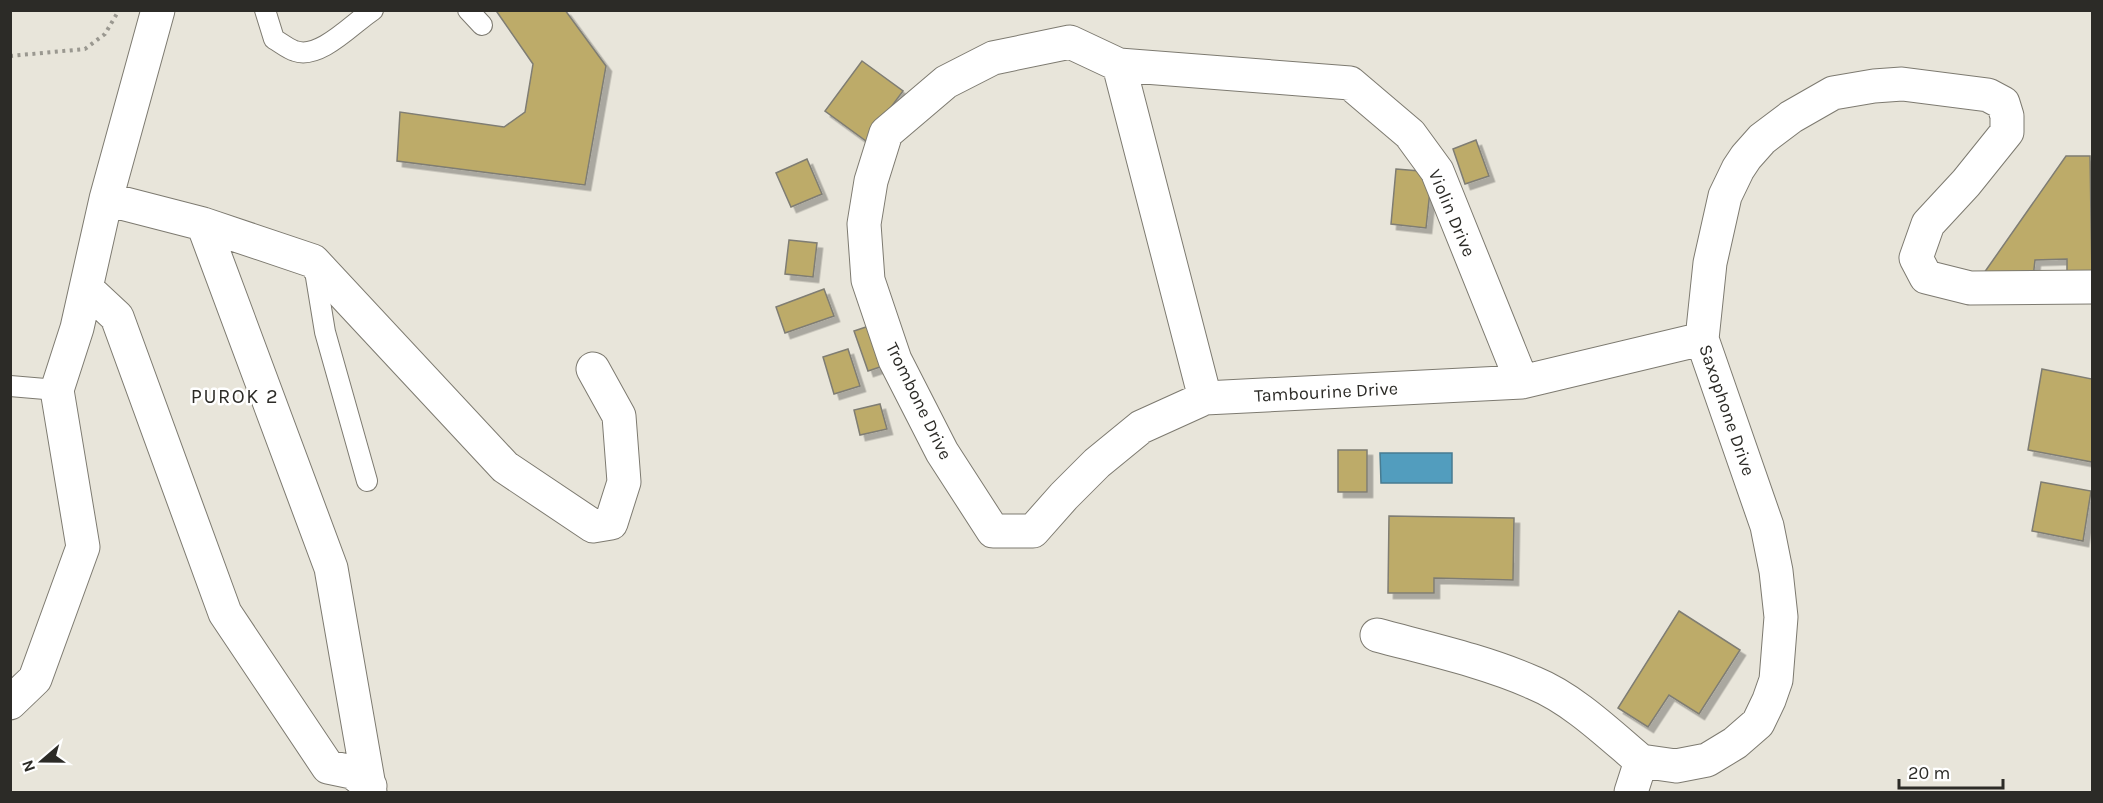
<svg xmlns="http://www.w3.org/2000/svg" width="2103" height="803" viewBox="0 0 2103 803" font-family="Karla,sans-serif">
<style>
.water{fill:#529dbe;stroke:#477b91;stroke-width:1.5}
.building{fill:#bdab69;stroke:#7f7d73;stroke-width:1.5;filter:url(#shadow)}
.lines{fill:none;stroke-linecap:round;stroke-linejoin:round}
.lane-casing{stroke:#7d7a70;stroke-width:22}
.street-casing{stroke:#7d7a70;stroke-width:35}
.path{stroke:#9a9890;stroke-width:4;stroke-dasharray:3 4.5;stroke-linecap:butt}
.lane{stroke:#fff;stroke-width:20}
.street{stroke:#fff;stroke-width:33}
.labels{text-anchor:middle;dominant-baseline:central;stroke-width:5;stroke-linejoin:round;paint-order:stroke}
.street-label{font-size:18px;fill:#2c2b27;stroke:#fff}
.neighbourhood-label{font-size:20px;letter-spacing:1.5px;fill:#2c2b27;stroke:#fff}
</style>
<defs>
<filter id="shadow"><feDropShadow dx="5.5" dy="5.5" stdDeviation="0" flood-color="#0004"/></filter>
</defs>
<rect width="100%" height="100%" fill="#e8e5da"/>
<path class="water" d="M1380,453H1452V483H1381Z"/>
<path class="building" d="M499,10H565L606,66L585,185L397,161L400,112L504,127L525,112L533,64L497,12Z
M862,61L903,91L866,141L825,111Z
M1476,140L1489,176L1465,184L1453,149Z
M2066,156H2090L2092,278L2067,280V259L2035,260L2033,278L1984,273Z
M807,159L822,194L791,207L776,173Z
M1396,169L1432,172L1426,228L1391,224Z
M789,240L817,243L813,277L785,274Z
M824,289L834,316L785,333L776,307Z
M869,326L883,366L868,371L854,331Z
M848,349L860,386L834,394L823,357Z
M2042,369L2092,379V462L2028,450Z
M880,404L887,429L860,435L854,410Z
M1338,450H1367V492H1338Z
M2041,482L2091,491L2083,541L2032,531Z
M1389,516L1514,518L1513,580L1434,578V593H1388Z
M1679,611L1740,650L1699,714L1669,695L1648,727L1618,708Z"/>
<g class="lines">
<g class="lane-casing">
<path id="lane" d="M265,10L274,39C281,43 288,49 295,51C320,60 353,23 373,10
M468,10L482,25
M314,265L325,332L367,481
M10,386L57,390"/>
</g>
<g class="street-casing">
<path id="street" d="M1119,65L1205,398
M106,199L203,224L313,261L505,467L593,526L611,523L624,482L619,416L593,369
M203,224L331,568L370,792
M87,289L117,317L225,613L328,767L352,772L370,786
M1522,382L1437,171L1410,134L1350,83L1119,65L1070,42L993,58L946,82L886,133L871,181L864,224L868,280L895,360L942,452L993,531H1033L1064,496L1097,463L1141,427L1205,398L1522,382L1702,339
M1377,635C1429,649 1484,661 1534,683C1573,699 1609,734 1641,761
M10,703L35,679L83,547L57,390L77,328L106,199L158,10
M1641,761L1676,766L1707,760L1735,743L1758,723L1769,700L1776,680L1781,617L1776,571L1767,526L1702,339L1710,263L1725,196L1738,169L1746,157L1762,139L1791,117L1833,93L1874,86L1902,84L1988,95L2003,103L2007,116V132L1966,183L1928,224L1916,258L1926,277L1970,288L2092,287
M1631,792L1641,761"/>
</g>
<path class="path" d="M10,56L85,49L105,34L119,10"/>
<use href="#lane" class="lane"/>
<use href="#street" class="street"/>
</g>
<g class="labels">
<g class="street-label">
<text transform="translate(1452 213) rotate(67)">Violin Drive</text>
<text transform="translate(1326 392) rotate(-3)">Tambourine Drive</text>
<text transform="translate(919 401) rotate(64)">Trombone Drive</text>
<text transform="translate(1727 410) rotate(71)">Saxophone Drive</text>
</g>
<g class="neighbourhood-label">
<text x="235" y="396">PUROK 2</text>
</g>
</g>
<rect width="2103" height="803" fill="none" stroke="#2c2b27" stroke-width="24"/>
<g transform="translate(42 761) rotate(250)" stroke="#ffffff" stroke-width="4.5" paint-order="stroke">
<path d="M0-4.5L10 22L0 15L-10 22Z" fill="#2c2b27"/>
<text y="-9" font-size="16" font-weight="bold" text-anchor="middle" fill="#2c2b27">N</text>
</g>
<path d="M1899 779v9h104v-9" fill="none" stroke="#2c2b27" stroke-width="3"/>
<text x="1908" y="779" font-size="18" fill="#2c2b27" stroke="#ffffff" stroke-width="4.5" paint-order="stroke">20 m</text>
</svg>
